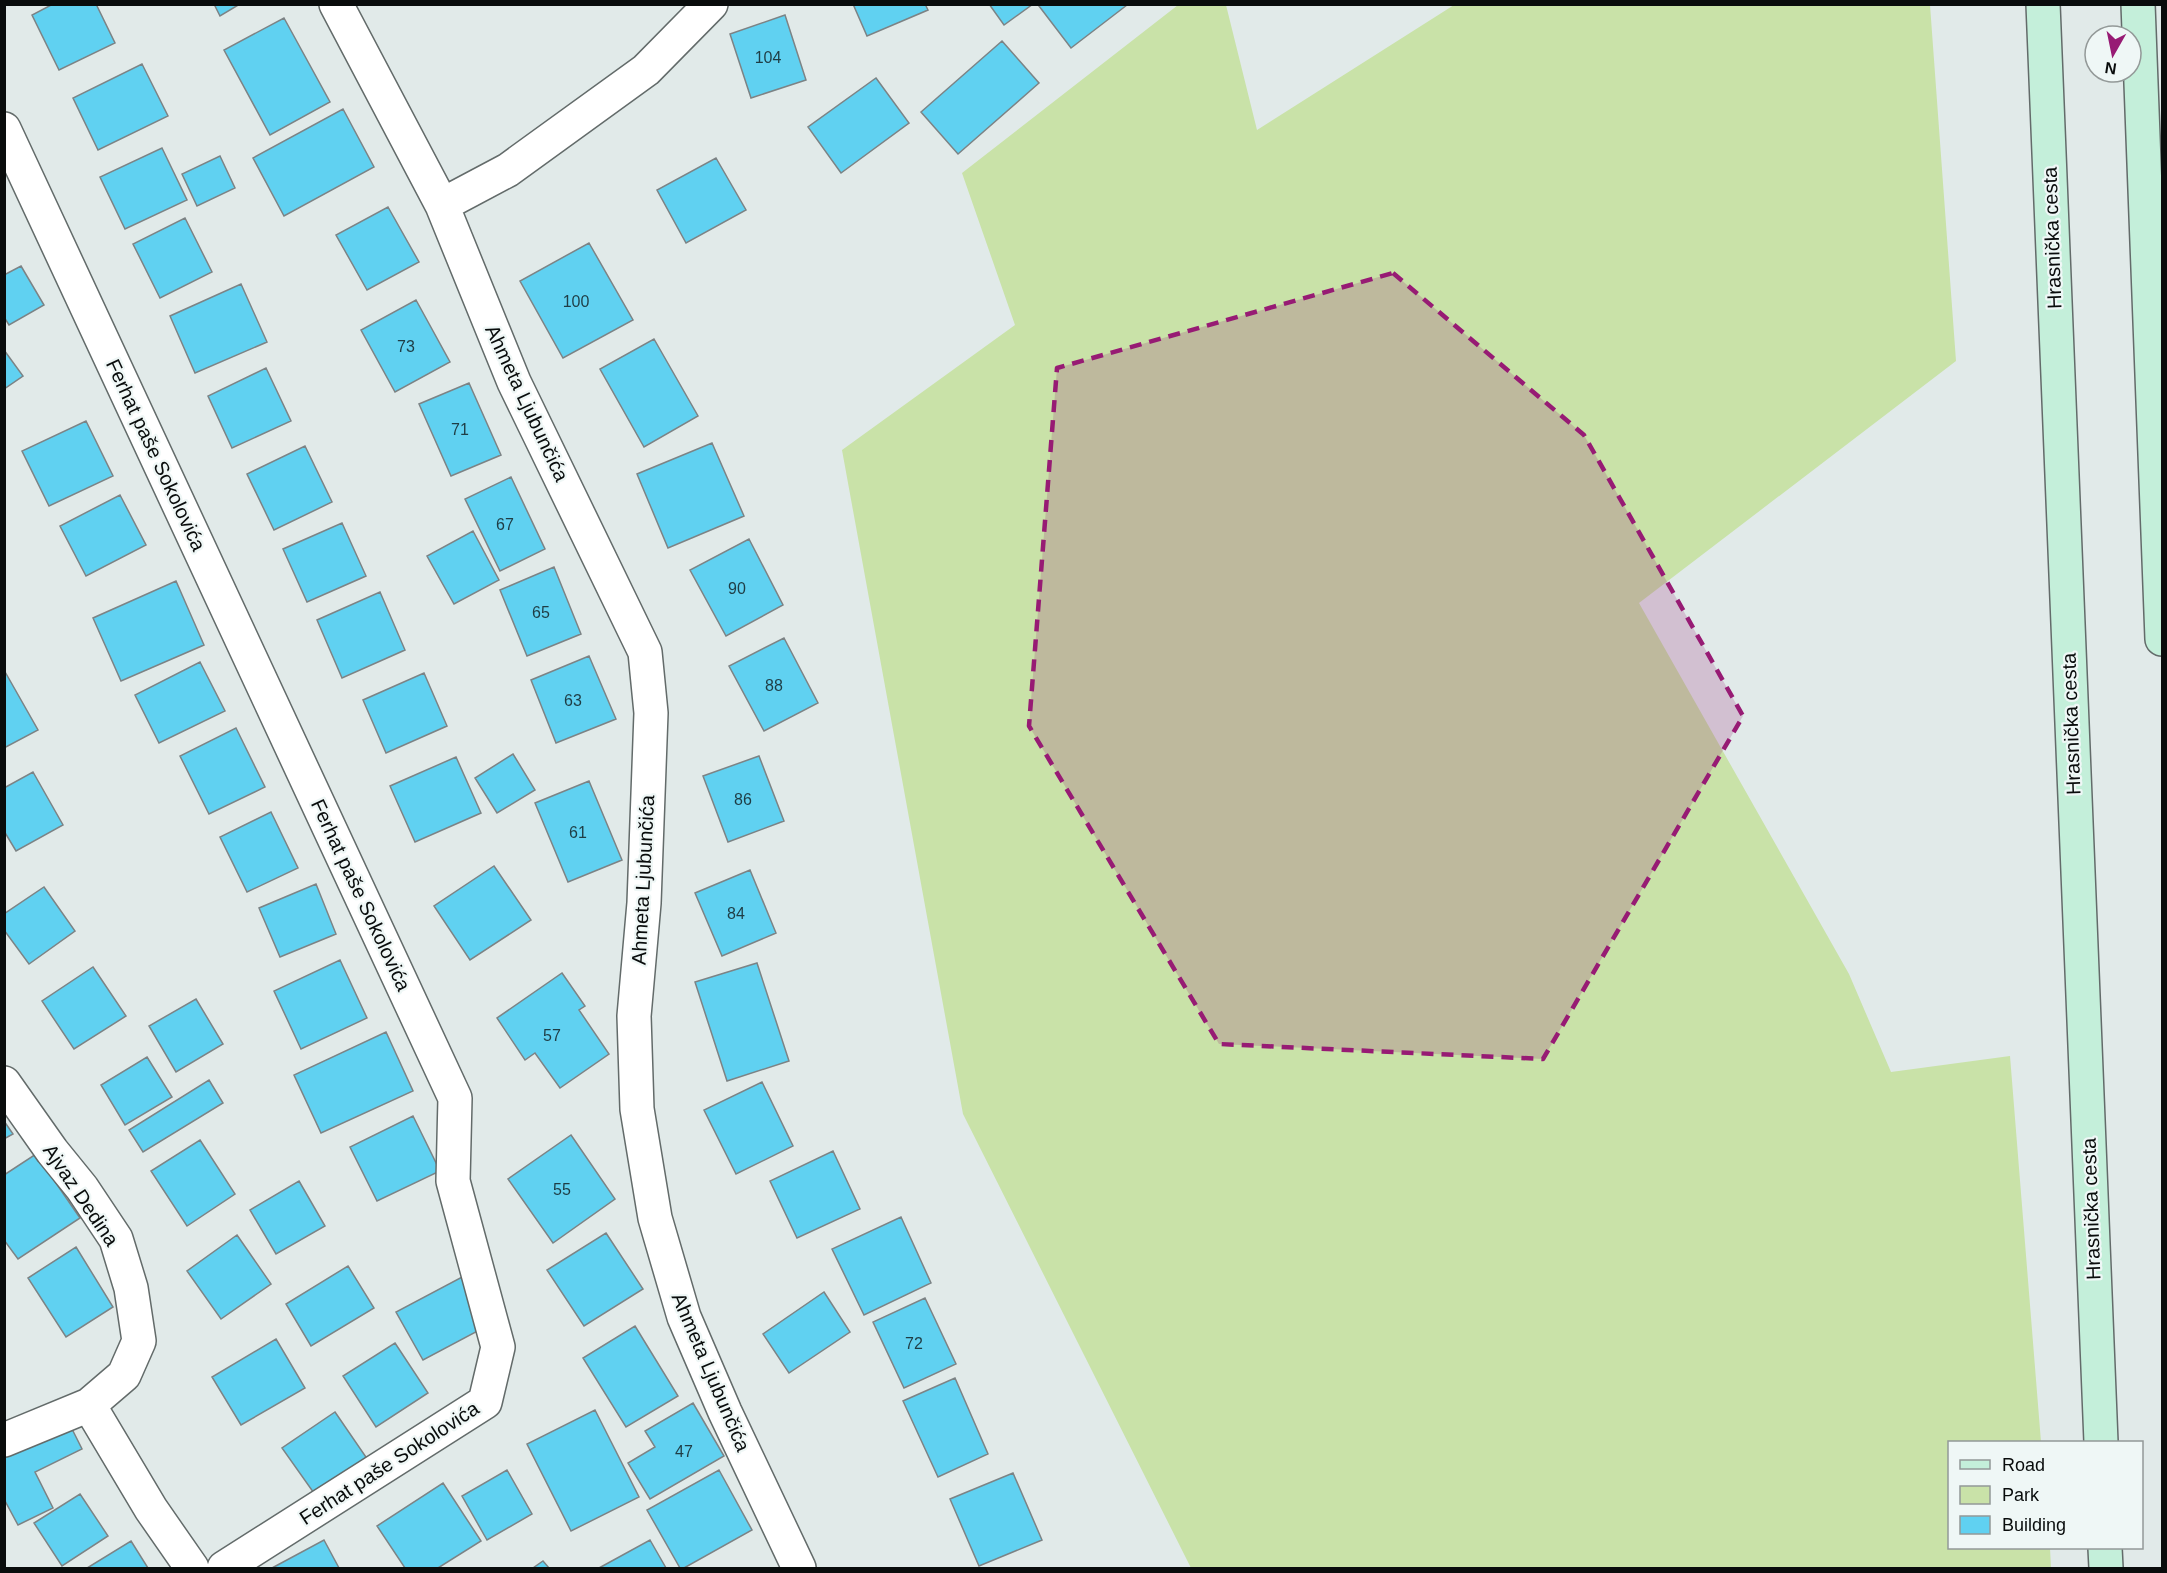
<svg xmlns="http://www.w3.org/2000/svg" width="2167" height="1573" viewBox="0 0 2167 1573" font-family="Helvetica,sans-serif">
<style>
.green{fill:#c9e2a8}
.building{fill:#60d1f1;stroke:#7c8385;stroke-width:1.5}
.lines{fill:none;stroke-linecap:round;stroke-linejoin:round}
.street-casing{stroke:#636b6a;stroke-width:36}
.secondary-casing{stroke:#636b6a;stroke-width:36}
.street{stroke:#fff;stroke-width:33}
.secondary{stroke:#c4efda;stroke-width:33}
.marked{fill:#971b74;fill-opacity:0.2;stroke:#971b74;stroke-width:4.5;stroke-dasharray:12 8;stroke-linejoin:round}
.labels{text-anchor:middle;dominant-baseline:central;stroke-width:4.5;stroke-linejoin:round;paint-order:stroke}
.number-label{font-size:16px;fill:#1f3d45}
.street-label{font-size:20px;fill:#090c0c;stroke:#eff7f6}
</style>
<rect width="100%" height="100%" fill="#e1eae9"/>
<path class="green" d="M1178,5H1226L1257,130L1454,5H1930L1956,361L1639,603L1849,974L1891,1072L2010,1056L2041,1442H1950V1548H2050L2051,1568H1191L963,1114L842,450L1015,325L962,173Z"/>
<path class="building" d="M53,4H96L115,43L59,70L32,15Z
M214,4H240L220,16Z
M853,4H925L928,10L867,36Z
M989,4H1033L1004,25Z
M1041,4H1126L1127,5L1071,48L1039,6Z
M785,15L806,80L751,98L730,34Z
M284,18L330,102L270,135L224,50Z
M1002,41L1039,83L958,154L921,112Z
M142,64L168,116L98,150L73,98Z
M876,78L909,123L841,173L808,127Z
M343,109L374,167L284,216L253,158Z
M162,148L187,200L125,229L100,177Z
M220,156L235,188L197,206L182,174Z
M716,158L746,210L686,243L657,190Z
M388,207L419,262L367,290L336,235Z
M185,218L212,272L160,298L133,244Z
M589,243L633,320L563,358L520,281Z
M21,266L44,305L9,325L4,317V275Z
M241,284L267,342L195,373L170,316Z
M416,300L450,362L395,392L361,330Z
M654,339L698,416L644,447L600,369Z
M4,350L23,376L4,389Z
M266,368L291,421L232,448L208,396Z
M469,383L501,455L451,476L419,404Z
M86,421L113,476L49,506L22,451Z
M712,443L744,516L668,548L637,474Z
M305,446L332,502L274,530L247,474Z
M511,477L545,549L500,571L465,499Z
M120,495L146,545L86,576L60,526Z
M342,523L366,576L307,602L283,549Z
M473,531L499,580L454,604L427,556Z
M749,539L783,605L726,636L690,570Z
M554,567L581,634L527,656L500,590Z
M176,581L204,645L121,681L93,618Z
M380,592L405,650L342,678L317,620Z
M784,638L818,703L764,731L729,666Z
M589,656L616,719L556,743L531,680Z
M200,662L225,711L159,743L135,695Z
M4,670L38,730L4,748Z
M424,673L447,726L386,753L363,700Z
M236,728L265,787L209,814L180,756Z
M513,754L535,790L497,813L475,778Z
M759,756L784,821L728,842L703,776Z
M456,757L481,813L415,842L390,786Z
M33,772L63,825L16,851L4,831V788Z
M589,781L622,860L568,882L535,803Z
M271,812L298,868L247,892L220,837Z
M494,866L531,920L470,960L434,906Z
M750,870L776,933L722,956L695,893Z
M316,884L336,934L280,957L259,908Z
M44,887L75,931L29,964L4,930V914Z
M340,960L367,1018L301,1049L274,991Z
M757,963L789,1061L727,1081L695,982Z
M93,967L126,1016L74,1049L42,1001Z
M562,973L585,1006L579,1010L609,1054L560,1088L535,1053L525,1060L497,1018Z
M196,999L223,1044L176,1072L149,1026Z
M386,1032L413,1091L321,1133L294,1075Z
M147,1057L172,1097L125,1125L101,1085Z
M209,1080L223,1103L143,1152L129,1130Z
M762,1082L793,1146L736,1174L704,1110Z
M413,1116L440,1171L377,1201L350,1147Z
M4,1121L13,1134L4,1139Z
M571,1135L615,1199L553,1243L508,1179Z
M200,1140L235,1194L187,1226L151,1171Z
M833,1151L860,1209L797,1238L770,1181Z
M36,1154L80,1218L18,1259L4,1240V1175Z
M299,1181L325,1226L276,1254L250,1210Z
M901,1217L931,1283L864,1315L832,1249Z
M606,1233L643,1289L584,1326L547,1270Z
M237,1235L271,1284L221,1319L187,1271Z
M76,1247L113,1307L66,1337L28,1278Z
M348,1266L374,1308L311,1346L286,1304Z
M464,1276L489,1325L423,1360L396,1312Z
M824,1292L850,1332L789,1373L763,1334Z
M925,1298L956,1364L904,1388L873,1322Z
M635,1326L678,1396L626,1427L583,1358Z
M276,1339L305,1388L241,1425L212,1377Z
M395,1343L428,1393L376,1427L343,1376Z
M955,1378L988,1454L938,1477L903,1401Z
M693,1403L724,1456L650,1499L628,1463L655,1447L645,1431Z
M595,1410L639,1497L571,1531L527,1444Z
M335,1412L368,1460L316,1496L282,1448Z
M70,1425L82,1449L35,1472L53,1508L18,1525L4,1499V1457Z
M507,1470L532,1514L487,1540L462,1496Z
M719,1470L752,1530L684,1568H680L647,1510Z
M1013,1473L1042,1540L979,1566L950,1499Z
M443,1483L481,1541L438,1568H405L377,1526Z
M80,1494L108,1536L62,1566L34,1523Z
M324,1540L339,1568H272Z
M650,1540L666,1568H599Z
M131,1541L148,1568H87Z
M543,1561L549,1568H533Z"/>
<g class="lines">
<g class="street-casing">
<path id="street" d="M336,4L442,205L514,382L645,652L651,713L644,903L634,1016L637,1109L655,1218L684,1317L725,1412L799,1568
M4,129L455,1098L453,1181L498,1347L485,1402L224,1568
M442,205L508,170L646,70L711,4
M4,1083L52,1151L82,1188L116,1239L131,1288L139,1341L124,1375L89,1405L4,1440
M89,1405L151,1509L192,1568"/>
</g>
<g class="secondary-casing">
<path id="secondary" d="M2043,4L2101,1442
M2138,4L2162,639
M2105,1548L2106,1568"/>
</g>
<use href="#street" class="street"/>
<use href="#secondary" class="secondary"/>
</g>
<path class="marked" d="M1393,273L1584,435L1743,716L1543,1059L1219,1044L1029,726L1057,368Z"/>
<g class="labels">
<g class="number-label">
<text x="768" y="57">104</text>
<text x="576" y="301">100</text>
<text x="406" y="346">73</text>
<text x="460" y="429">71</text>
<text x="505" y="524">67</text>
<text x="737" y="588">90</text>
<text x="541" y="612">65</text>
<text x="774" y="685">88</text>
<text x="573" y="700">63</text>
<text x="743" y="799">86</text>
<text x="578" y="832">61</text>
<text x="736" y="913">84</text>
<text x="552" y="1035">57</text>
<text x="562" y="1189">55</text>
<text x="914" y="1343">72</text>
<text x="684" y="1451">47</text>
</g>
<g class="street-label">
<text transform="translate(2052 238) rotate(-92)">Hrasnička cesta</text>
<text transform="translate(527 403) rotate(65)">Ahmeta Ljubunčića</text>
<text transform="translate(156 455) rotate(65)">Ferhat paše Sokolovića</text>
<text transform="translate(2071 724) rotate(-92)">Hrasnička cesta</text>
<text transform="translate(643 880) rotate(-87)">Ahmeta Ljubunčića</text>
<text transform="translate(361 895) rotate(65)">Ferhat paše Sokolovića</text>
<text transform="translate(81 1195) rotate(56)">Ajvaz Dedina</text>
<text transform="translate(2091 1209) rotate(-92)">Hrasnička cesta</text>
<text transform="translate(711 1372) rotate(67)">Ahmeta Ljubunčića</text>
<text transform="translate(389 1463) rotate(-33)">Ferhat paše Sokolovića</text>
</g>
</g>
<rect width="2167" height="1573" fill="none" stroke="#090c0c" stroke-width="12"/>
<rect x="1948" y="1441" width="195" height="108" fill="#eff7f6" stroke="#939998" stroke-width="1.5"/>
<rect x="1960" y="1460" width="30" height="9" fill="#c4efda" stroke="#939998" stroke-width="1.5"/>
<text x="2002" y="1471" font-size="18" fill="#090c0c">Road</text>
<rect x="1960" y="1486" width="30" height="18" fill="#c9e2a8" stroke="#939998" stroke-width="1.5"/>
<text x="2002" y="1501" font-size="18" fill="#090c0c">Park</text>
<rect x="1960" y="1516" width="30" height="18" fill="#60d1f1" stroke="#939998" stroke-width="1.5"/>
<text x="2002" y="1531" font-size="18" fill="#090c0c">Building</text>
<g transform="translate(2113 54) rotate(189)"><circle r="28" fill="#eff7f6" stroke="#939998" stroke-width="1.5"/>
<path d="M0-4.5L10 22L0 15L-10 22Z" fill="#971b74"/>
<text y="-9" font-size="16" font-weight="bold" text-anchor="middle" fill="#090c0c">N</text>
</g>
</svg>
